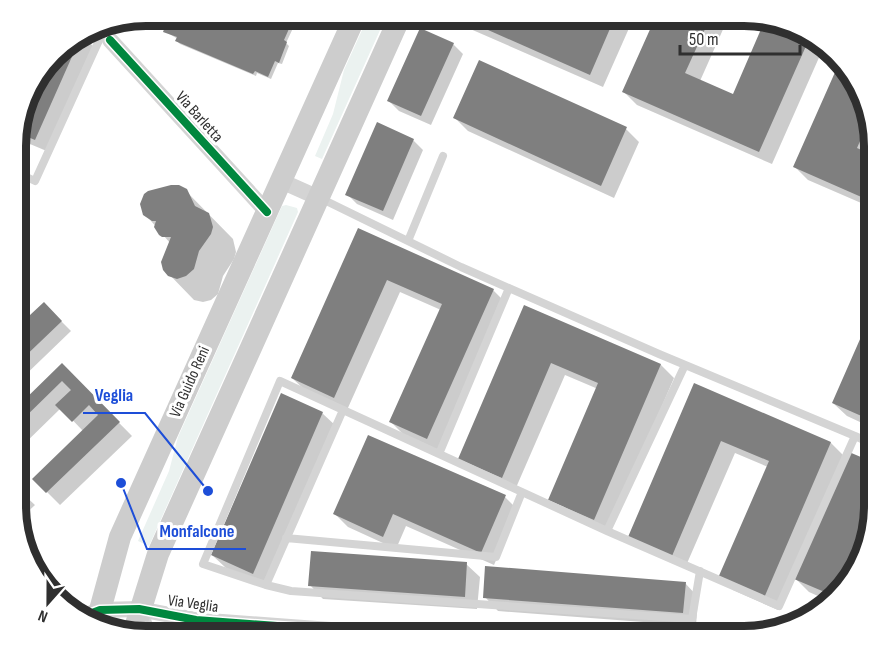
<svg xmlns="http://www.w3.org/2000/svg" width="890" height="651" viewBox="0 0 890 651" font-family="'Sofia Sans Condensed',sans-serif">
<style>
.green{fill:#ebf2f0}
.shadow{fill:#0003}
.building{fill:#7f7f7f}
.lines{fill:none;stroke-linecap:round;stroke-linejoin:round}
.service{stroke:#d4d4d4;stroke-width:8}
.minor{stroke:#d4d4d4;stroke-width:16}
.secondary{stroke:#cdcdcd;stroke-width:22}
.cycleway-casing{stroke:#fff;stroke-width:11}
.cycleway{stroke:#00873e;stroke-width:8}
.labels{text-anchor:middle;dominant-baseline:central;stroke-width:6;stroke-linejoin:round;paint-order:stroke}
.street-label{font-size:16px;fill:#2f2f2f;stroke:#fff}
.rim{fill:none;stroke:#2f2f2f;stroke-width:8}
.leader{fill:none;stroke:#1d4ed8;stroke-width:2}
.callout-dot{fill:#1d4ed8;stroke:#fff;stroke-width:2}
.callout-label{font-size:18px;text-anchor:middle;font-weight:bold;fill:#1d4ed8;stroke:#fff;stroke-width:6;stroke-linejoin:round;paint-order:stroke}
</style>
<rect width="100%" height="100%" fill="#fff"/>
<path class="green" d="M367,19H385L322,159L315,156L333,114L344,70Z
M286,205L297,208L298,212L149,546L138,541L169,471L178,437L282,206Z"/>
<path class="shadow" d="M657,16H729L700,81L733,96L766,20L825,44L772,164L637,105L624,92Z
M562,17H634L603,87L468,28L459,18Z
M291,23L294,26L286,43L289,46L282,64L278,63L271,79L257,73L256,76L180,44L177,41L178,39L164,31Z
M82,35L95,48L49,152L18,139L16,137V128L32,81L60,47Z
M453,44L463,54L431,125L399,111L389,101Z
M480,62L626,129L639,142L614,198L468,131L455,118Z
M841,63L861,87L875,137V149L872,156L875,158V209L808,180L795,167Z
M413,140L423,150L393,220L357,204L347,194Z
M182,187L233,239L236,252L234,259L223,276L218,294L211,300L203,302L194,300L164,269L170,243L145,214Z
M359,230L493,290L506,303L440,451L404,435L391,422L441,310L400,292L347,410L306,391L292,378Z
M44,304L71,331L16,384V330Z
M525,307L661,365L674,378L608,532L563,513L598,389L565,375L515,490L473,472Z
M875,309V429L847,416L833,403Z
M62,365L132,436L60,505L34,479L83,431L61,408L16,452V410Z
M695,385L831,443L844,456L778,610L733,590L768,467L735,453L685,568L643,550Z
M282,395L322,413L336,426L266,586L226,568L212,555Z
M875,465V514L848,585L829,601L809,592L796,579Z
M21,492L35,505L16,523V497Z
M505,497L518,510L494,565L406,526L396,549L348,527L335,514Z
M466,564L480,577L477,609L323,599L310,585Z
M685,583L698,597L696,626L498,611L485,597Z"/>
<path class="building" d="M656,16H711L685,73L733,94L765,20L810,37L759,152L622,92Z
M615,17L590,75L461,18H486Z
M288,20L292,22L284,40L287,42L279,63L275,61L268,77L255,71L253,74L175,41L177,37L163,32L167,21Z
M420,28L454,43L421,116L387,101Z
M82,34L35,140L16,132L32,81L60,47Z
M479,60L627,127L601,186L453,118Z
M840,61L861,87L870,118L857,148L875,156V203L793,167Z
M377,122L414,139L383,211L345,195Z
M171,185H179L187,189L195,206L209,213L213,227L211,234L199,251L194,269L186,276L177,279L168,276L163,270L161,262L171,237H162L159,235L154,227L156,221H152L143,215L140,204L144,194L148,191Z
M358,228L494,289L427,439L389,422L442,304L387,280L334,398L291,378Z
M44,302L62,321L16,365V328Z
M524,305L661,364L594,520L548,500L598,383L551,363L502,478L458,459Z
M875,305V422L832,403Z
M62,363L120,422L46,493L32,479L98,415L89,405L72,422L55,405L71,390L62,381L16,426V408Z
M694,383L831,442L764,598L718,578L769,461L721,441L672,556L628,537Z
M281,393L323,412L253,574L211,555Z
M368,435L506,495L481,553L393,514L383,537L333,514Z
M849,452L875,463V512L840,591L834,596L794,579Z
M21,490L30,498L16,511V495Z
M311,551L467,562L465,597L308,586Z
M485,566L686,582L683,613L483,598Z"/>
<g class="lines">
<path class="service" d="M89,30L105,38
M16,172L35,181L101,36
M320,198L461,267L659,354L855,436L779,606L607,531L280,381L203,564L266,585L343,410
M408,241L443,156
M855,436L875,445
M439,454L509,288
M607,531L685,365
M286,538L496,557L522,492
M266,585L291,591L692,619L700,571"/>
<path class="minor" d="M110,40L267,212
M281,181L319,198
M140,610L148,636
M84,616L100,610L139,609L196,620L411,636"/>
<path class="secondary" d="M99,621L100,610L120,537L354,19
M133,634L158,554L399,19"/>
<g class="cycleway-casing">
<path id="cycleway" d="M110,40L267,212
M84,616L100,610L139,609L196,620L411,636"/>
</g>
<use href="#cycleway" class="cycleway"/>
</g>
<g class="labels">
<g class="street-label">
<text transform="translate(199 117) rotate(48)">Via Barletta</text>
<text transform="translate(190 382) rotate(-66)">Via Guido Reni</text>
<text transform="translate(193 604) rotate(8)">Via Veglia</text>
</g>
</g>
<path d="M0 0H890V651H0ZM146 26H744A120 120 0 0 1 864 146V506A120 120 0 0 1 744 626H146A120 120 0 0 1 26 506V146A120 120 0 0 1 146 26Z" fill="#fff" fill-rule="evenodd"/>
<path class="rim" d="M146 26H744A120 120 0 0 1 864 146V506A120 120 0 0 1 744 626H146A120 120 0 0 1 26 506V146A120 120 0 0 1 146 26Z"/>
<path class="leader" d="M208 491L145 413H83M121 483L147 549H246"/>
<g class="callout-dot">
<circle cx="208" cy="491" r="6"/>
<circle cx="121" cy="483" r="6"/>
</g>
<g class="callout-label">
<text x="114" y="401">Veglia</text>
<text x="197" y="537">Monfalcone</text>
</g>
<g transform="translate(48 603) rotate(201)" stroke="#ffffff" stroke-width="4.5" paint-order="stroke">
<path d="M0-4.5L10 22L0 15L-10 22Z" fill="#2f2f2f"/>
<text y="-9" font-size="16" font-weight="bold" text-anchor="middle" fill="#2f2f2f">N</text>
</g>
<path d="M680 45v9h120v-9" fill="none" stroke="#2f2f2f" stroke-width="3"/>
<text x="689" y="45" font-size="18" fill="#2f2f2f" stroke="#ffffff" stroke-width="4.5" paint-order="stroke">50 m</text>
</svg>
